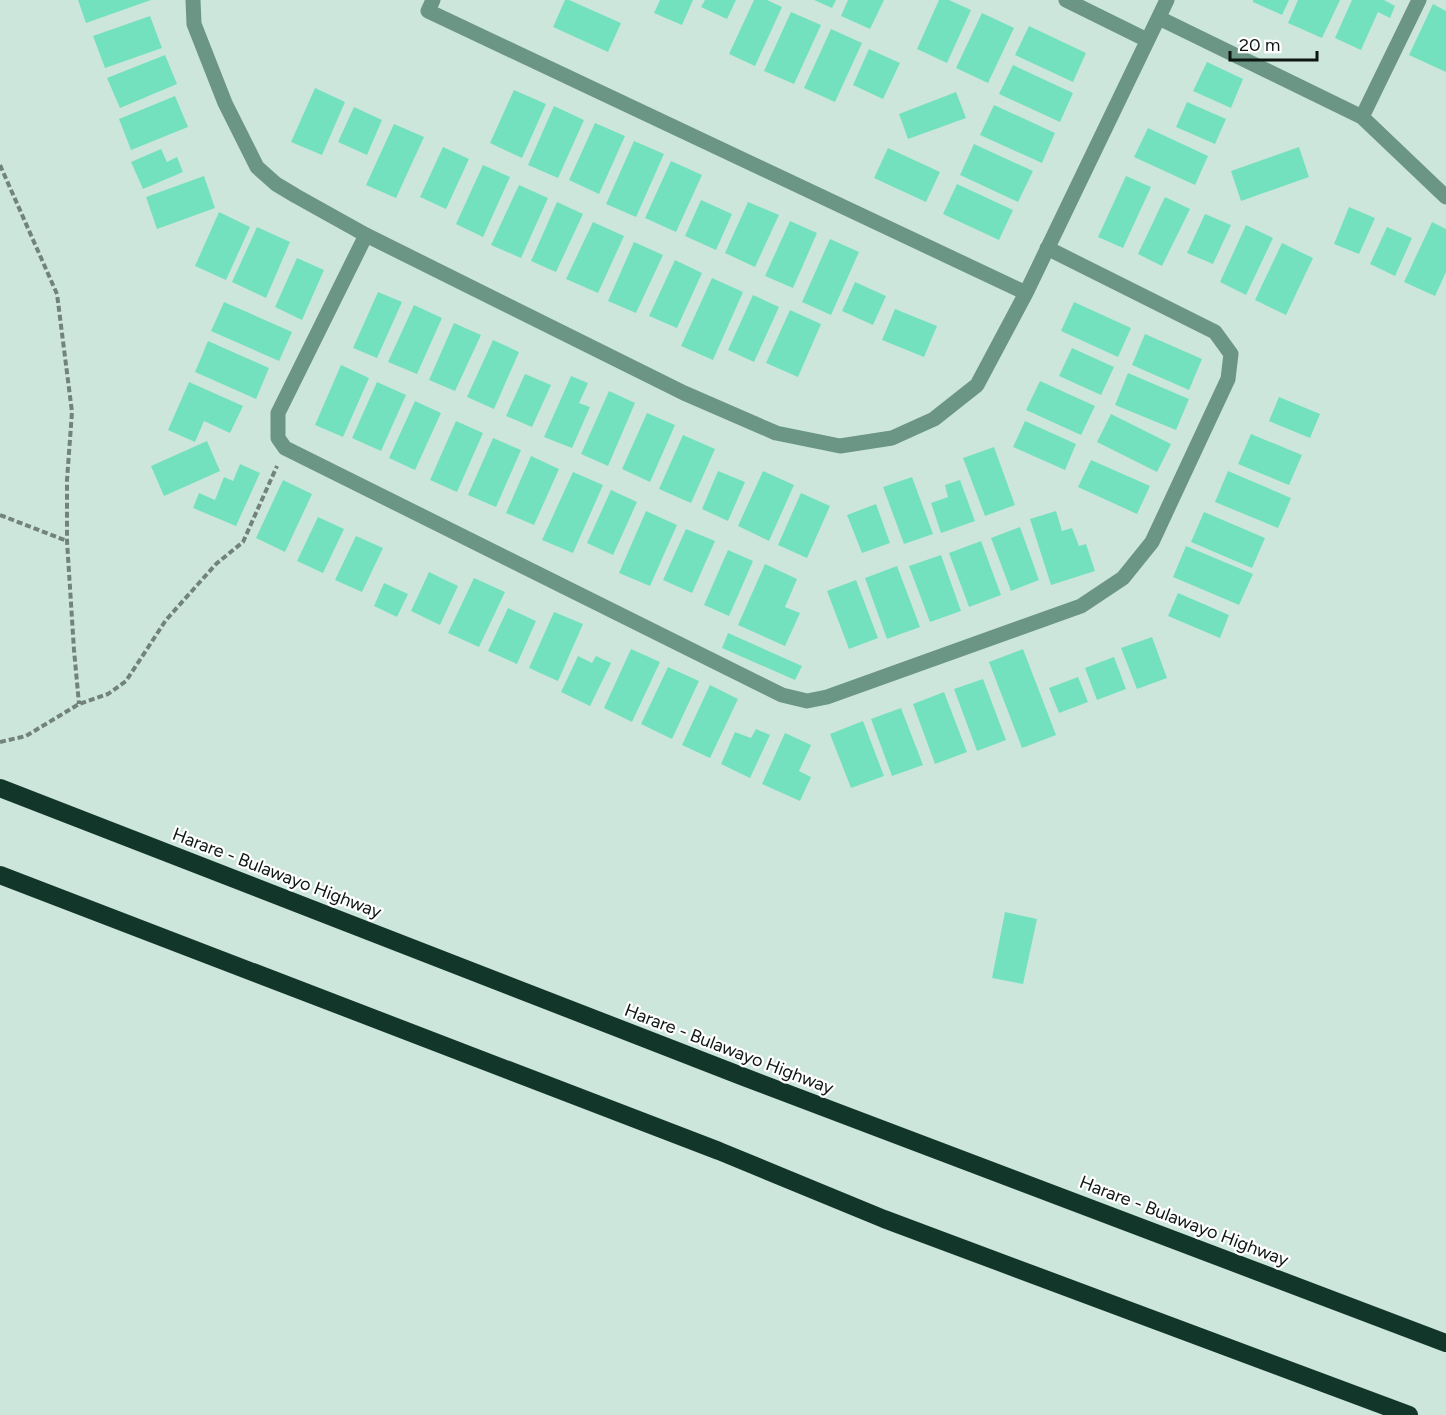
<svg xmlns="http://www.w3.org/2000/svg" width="1446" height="1415" viewBox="0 0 1446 1415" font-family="Figtree,sans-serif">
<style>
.building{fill:#74e1be}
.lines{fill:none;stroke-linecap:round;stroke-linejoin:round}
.path{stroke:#71837c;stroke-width:4;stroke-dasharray:6 3;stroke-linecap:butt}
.street{stroke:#6b9585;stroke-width:15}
.highway{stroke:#13362b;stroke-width:18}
.labels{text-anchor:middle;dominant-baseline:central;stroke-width:4.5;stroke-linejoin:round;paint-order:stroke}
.street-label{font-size:18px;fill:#0d1613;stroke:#fff}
</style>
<rect width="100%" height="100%" fill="#cde6dc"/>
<path class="building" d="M78,0H151L86,23Z
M565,0H569L621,23L608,52L553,27Z
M660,0H693L682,25L654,13Z
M705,0H736L727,19L701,7Z
M754,0H767L782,7L755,66L729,54Z
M814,0H836L832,8Z
M848,0H884L870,29L841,16Z
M939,0H949L971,10L947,63L917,49Z
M1253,0H1289L1282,15L1253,2Z
M1298,0H1340L1322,38L1288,23Z
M1352,0H1384L1395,6L1390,18L1378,12L1361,50L1335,38Z
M1433,4L1446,11V72L1409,55Z
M791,12L821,25L794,84L764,71Z
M982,13L1014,28L988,83L956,68Z
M150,16L162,48L105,68L93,36Z
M1029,26L1086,53L1073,82L1015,55Z
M831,29L862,43L835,102L804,88Z
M869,49L900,63L883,99L853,85Z
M165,55L177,84L120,108L107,78Z
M1207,62L1243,79L1231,108L1193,91Z
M1013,65L1073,93L1060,122L999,94Z
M315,88L345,102L322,155L291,142Z
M514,90L546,104L522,158L490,143Z
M956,92L966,118L908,139L899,114Z
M175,96L188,127L131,150L119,119Z
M1187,102L1226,119L1215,144L1176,127Z
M994,105L1055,133L1042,163L980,135Z
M554,106L584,120L558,178L528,165Z
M354,107L382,120L367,155L338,142Z
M595,123L625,136L599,194L569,180Z
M394,124L424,137L396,198L366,185Z
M1148,128L1208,156L1195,185L1134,157Z
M634,141L664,154L636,217L606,204Z
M974,144L1033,171L1018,202L960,175Z
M443,147L469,159L446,209L420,197Z
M1299,147L1309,177L1241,201L1231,171Z
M888,148L940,172L926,202L874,178Z
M161,149L167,162L177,157L183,172L143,189L131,162Z
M671,161L702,175L676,232L645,218Z
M483,165L510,177L483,237L456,224Z
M204,176L215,208L157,229L146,197Z
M1126,176L1151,187L1123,248L1098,237Z
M957,184L1013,210L999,240L943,214Z
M519,185L548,198L521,258L491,245Z
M1165,197L1190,209L1162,266L1138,254Z
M701,200L732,214L716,250L685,236Z
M557,202L583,214L556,272L531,261Z
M748,202L779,215L755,267L725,253Z
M1349,207L1375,218L1359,254L1334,244Z
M219,212L250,227L226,280L195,266Z
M1205,214L1231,225L1213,264L1187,253Z
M790,221L817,233L793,288L765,276Z
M593,222L624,236L598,293L566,279Z
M1432,222L1446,229V272L1435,296L1404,282Z
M1246,225L1273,238L1246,295L1220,282Z
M257,227L290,242L266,298L232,282Z
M1387,227L1412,238L1395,276L1370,264Z
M830,239L859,252L831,315L802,302Z
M634,242L663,255L636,313L608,301Z
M1282,243L1313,258L1286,315L1255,300Z
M297,258L324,270L302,320L275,307Z
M675,260L702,273L677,328L649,316Z
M712,278L743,292L713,360L681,346Z
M855,282L886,296L873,325L842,311Z
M378,292L402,302L377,358L353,348Z
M753,295L779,307L754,362L728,350Z
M224,302L292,332L279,361L211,331Z
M1074,302L1131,328L1118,357L1061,331Z
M414,305L442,318L417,374L388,362Z
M895,309L937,326L924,357L882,340Z
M790,310L821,324L798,377L766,363Z
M454,323L481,335L455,391L429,380Z
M1145,334L1202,359L1189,390L1132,365Z
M493,340L519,352L494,409L467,397Z
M208,341L269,368L256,399L195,372Z
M1072,348L1114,367L1101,395L1059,376Z
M341,365L369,378L343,437L315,425Z
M1128,373L1189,399L1176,430L1115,405Z
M525,374L551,385L532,427L506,416Z
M571,376L588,383L579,403L590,407L572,448L544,437Z
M1040,381L1095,406L1081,435L1026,410Z
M189,382L243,406L230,433L204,421L195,442L168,430Z
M377,382L406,395L381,451L352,438Z
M609,391L635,403L608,466L581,454Z
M1279,397L1320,414L1310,438L1269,421Z
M415,401L441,413L415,470L389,458Z
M647,413L675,425L650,482L622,469Z
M1111,414L1171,444L1157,472L1097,442Z
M456,421L483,433L457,492L430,480Z
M1025,421L1076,444L1065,470L1013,447Z
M1251,434L1302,455L1289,485L1238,464Z
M683,435L715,449L691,503L659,489Z
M493,438L521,450L496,507L468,495Z
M207,441L220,471L164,496L151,466Z
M994,447L1015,505L985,516L963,458Z
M531,456L559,469L534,525L506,513Z
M1091,460L1150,486L1137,514L1078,487Z
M240,464L260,473L236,526L193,508L199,493L215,500L224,477L233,481Z
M718,471L745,482L728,521L702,509Z
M763,471L794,485L769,541L738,526Z
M1228,471L1291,498L1278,528L1215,502Z
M573,472L603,485L573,553L542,540Z
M912,477L933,534L904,544L883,487Z
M283,480L312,494L285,552L256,538Z
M960,480L975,521L941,533L931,503L948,497L945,485Z
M611,490L637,502L613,555L587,543Z
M801,493L830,506L807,558L778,545Z
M876,504L890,543L862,553L847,515Z
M646,511L677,525L650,586L619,573Z
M1056,511L1062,531L1072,528L1079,546L1086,544L1095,571L1051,585L1030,519Z
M1204,512L1265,538L1252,568L1191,542Z
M318,517L344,529L323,573L297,561Z
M1020,527L1039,580L1011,591L991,538Z
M686,529L715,541L692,593L663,580Z
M356,536L383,548L362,592L335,580Z
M981,541L1001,595L969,607L949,553Z
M1186,546L1253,574L1239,605L1173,577Z
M728,550L753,561L729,616L704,605Z
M941,555L961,611L930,622L909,566Z
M765,564L797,579L785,607L800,613L785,646L738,625Z
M897,566L920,627L887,639L865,578Z
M429,572L458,586L440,625L411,611Z
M474,578L505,592L479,647L448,633Z
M856,580L878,638L849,649L827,591Z
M384,583L408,594L397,617L374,606Z
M1178,593L1229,615L1220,638L1168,616Z
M508,608L536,621L517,664L488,651Z
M554,612L583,624L558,681L529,668Z
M728,633L802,666L795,680L722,648Z
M1152,637L1167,678L1137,689L1121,648Z
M631,649L660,662L632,722L604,708Z
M1023,649L1056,735L1022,748L989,662Z
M578,656L592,663L596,656L611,663L590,706L561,692Z
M1114,657L1126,689L1097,700L1085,668Z
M668,667L699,681L672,739L641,724Z
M1078,677L1088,702L1059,713L1049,688Z
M983,679L1006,740L977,751L954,689Z
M710,685L738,699L710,758L682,745Z
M944,692L967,752L935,764L913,704Z
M901,708L923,765L892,776L871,719Z
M863,721L884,776L851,788L830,734Z
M756,729L770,735L750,778L721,764L735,732L751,738Z
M785,733L811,745L799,771L811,777L800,801L762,784Z
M1005,912L1037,919L1023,984L992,978Z"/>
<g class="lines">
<path class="path" d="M0,165L57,294L72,412L67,480V541L74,650L79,704
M0,515L67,541
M0,742L26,736L79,704L108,694L126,681L166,620L216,564L243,542L277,466"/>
<path class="street" d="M193,0L194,24L225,103L257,167L276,184L296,196L366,235L684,393L776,433L840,446L892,438L934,419L977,385L1026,293L1167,0
M433,0L428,11L1026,293
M1066,0L1147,40
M1159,18L1362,117L1446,197
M1362,117L1419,0
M366,235L278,413V438L285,448L782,695L807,701L827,697L1081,606L1123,578L1152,542L1228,379L1231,354L1215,332L1047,248"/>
<path class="highway" d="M0,788L744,1077L1446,1343
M0,875L719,1151L884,1219L1409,1415"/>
</g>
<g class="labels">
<g class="street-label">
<text transform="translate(277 873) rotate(21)">Harare - Bulawayo Highway</text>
<text transform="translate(729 1049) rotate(21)">Harare - Bulawayo Highway</text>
<text transform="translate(1184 1221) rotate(21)">Harare - Bulawayo Highway</text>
</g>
</g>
<path d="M1230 51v9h87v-9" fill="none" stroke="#0d1613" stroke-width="3"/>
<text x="1239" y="51" font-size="18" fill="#0d1613" stroke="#ffffff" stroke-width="4.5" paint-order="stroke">20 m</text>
</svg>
